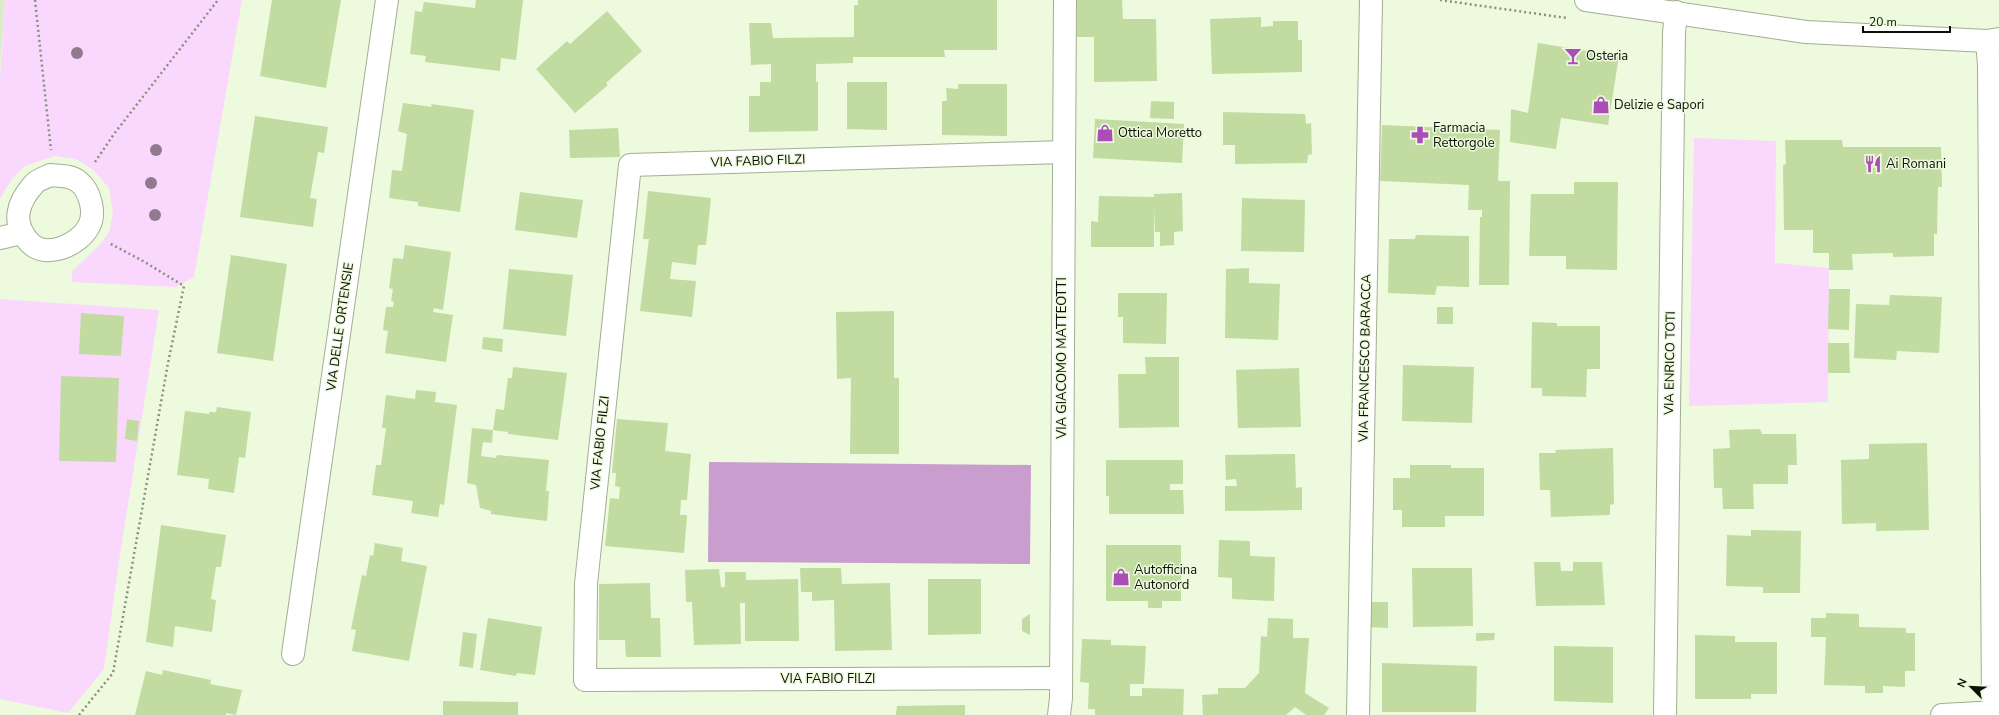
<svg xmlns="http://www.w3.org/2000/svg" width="1999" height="715" viewBox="0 0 1999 715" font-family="'Nunito Sans',sans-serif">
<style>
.built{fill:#dbebc9}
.green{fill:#fad8fd}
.forest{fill:#c99ece}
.building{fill:#c1dba1}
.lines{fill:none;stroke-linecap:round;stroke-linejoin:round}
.street-casing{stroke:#a2ae93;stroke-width:24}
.secondary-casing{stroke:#a2ae93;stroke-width:24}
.path{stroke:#88917d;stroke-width:2.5;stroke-dasharray:2 3;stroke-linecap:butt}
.street{stroke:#fff;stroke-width:22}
.secondary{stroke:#fff;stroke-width:22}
.tree{fill:#927a8e}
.labels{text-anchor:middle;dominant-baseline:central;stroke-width:3;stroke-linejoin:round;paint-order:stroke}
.poi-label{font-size:13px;fill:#0b0f06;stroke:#edfadd;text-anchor:start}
.street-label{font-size:13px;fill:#0b0f06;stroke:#edfadd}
</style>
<rect width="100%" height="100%" fill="#edfadd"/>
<path class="built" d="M0,0H5L0,65Z"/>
<path class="green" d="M5,0H242L194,277L176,287L71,282L73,270L101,244L109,232L113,213L109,188L95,172L86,165L75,159L55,156L25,166L11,180L0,199V78Z
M1694,138L1776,141L1775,263L1829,268L1828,402L1689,406Z
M0,299L159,310L119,561L104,669L68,713L0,699Z"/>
<path class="forest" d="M709,462L1031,465L1030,564L708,562Z"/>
<path class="building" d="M272,0H341L326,88L260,76Z
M476,0H523L516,60L501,58L500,71L425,62L426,56L410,54L415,11L422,12L424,2L475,8Z
M858,0H997V50H944L945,57H853V63L816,64V82H818V131L749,132V96H760V82H771V64L751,65L749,23H771L773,38L854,37V5H858Z
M1077,0H1122L1123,19H1156L1157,81L1094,82V37H1077Z
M607,11L642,51L606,83L608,85L575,113L536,69L567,41L570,44Z
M1261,17V27L1273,26V21H1298V40H1302V72L1212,74L1210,19Z
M1538,43L1619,56L1608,125L1561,118L1556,149L1510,142L1511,109L1528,113Z
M847,82H887V130L847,129Z
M958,84H1007V136L942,135V101H947L946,88L958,89Z
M1151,101L1174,102V119L1150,118Z
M403,103L432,107L431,104L474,110L460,212L418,206V202L389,198L392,170L402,171L407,134L398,131Z
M1223,112L1305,114L1306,124L1311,123L1312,154L1308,155L1307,163L1235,164V145H1223Z
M255,116L328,127L324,153L318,152L310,198L317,199L313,227L240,217Z
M1095,119L1184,124L1182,163L1093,158Z
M1382,125L1500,130L1498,181H1510L1509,285H1479L1480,217H1482V210H1468L1469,185L1380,181Z
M618,128L620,157L570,158L569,130Z
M1785,140H1842L1843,147H1941L1942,187H1938L1937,234H1934V256L1893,257V253L1852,254L1853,270H1829V253H1813V230H1784L1783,165L1786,164Z
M1574,182H1618L1617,270L1566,269V256H1529L1531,194H1574Z
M648,191L711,198L706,245H698L696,265L672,262L670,279L696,281L692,317L640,311L649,239H643Z
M520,192L583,200L577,238L515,230Z
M1182,193L1183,231L1174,232V245L1160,246V232H1155L1154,208V247H1091V221L1098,222L1099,196L1154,197V194Z
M1242,198L1305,200L1304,252L1241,251Z
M1416,235L1469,236V287L1437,286L1435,295L1388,293L1389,239H1415Z
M405,245L451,252L443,310L434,308L433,312L453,315L446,362L385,353L388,331L383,330L386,307H393L394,302L391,301L393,289L389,288L393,258L403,259Z
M231,255L287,264L273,361L217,353Z
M1249,268V283L1280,284L1278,340L1225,338L1226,269Z
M509,269L573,275L566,336L503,329Z
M1829,289H1850L1849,330L1828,329Z
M1118,293H1167L1166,344L1123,343V317H1118Z
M1890,295L1942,297L1939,353L1897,351L1896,360L1854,358L1856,304L1889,305Z
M1437,307H1453V324H1437Z
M894,311V378H899V454H850L851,378L837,379L836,312Z
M81,313L124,316L121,356L79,354Z
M1532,322L1557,323V326H1600V369H1587L1586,397L1542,396V388H1531Z
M483,337L503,339L502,352L482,349Z
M1828,343H1849L1850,373H1828Z
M1145,357H1179V427L1119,428L1118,374H1146Z
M1403,365L1474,367L1472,423L1402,421Z
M513,367L567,373L558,440L508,434V432L493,430L496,409L504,410L508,378H512Z
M1299,368L1301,427L1238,428L1236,370Z
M61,376L119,378L116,462L59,461Z
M416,390L436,392L435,402L457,405L444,505L440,504L438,517L411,513L413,501L372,495L376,465H381L386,428H382L386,395L415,399Z
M217,407L251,412L245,458L239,457L234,493L208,489L209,479L177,475L185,411L209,414V412H216Z
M127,419L139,421L137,441L125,439Z
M617,419L668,423L665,451L691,454L687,500H681L680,515H687L684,553L605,546L610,498L619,499L620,487L615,486L616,473H612Z
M472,428L493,430L492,443L483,442L481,456L496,458L497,455L549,460L546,491H549L547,521L491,514V511L480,508L476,485L467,483Z
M1760,429L1762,434H1796L1797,465H1788V484H1753L1754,509H1723L1722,488H1714L1713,449L1730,448L1729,430Z
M1927,443L1929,530L1876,531V523L1842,524L1841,460L1869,459V444Z
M1613,448L1614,504L1610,505V515L1551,517L1550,490H1540L1539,453H1556L1555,450Z
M1295,454L1296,488L1302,487V510L1225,511V486H1237L1236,479L1226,480L1225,455Z
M1106,460H1183V484H1170V490H1183L1184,514H1109V496H1106Z
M1410,465H1451V468H1484V516H1445V527H1402V510H1393V478H1410Z
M161,525L226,535L221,567H216L211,599L216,600L212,632L175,626L173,647L146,642Z
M1751,530L1801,531L1800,593H1763V587L1726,586L1727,535L1751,536Z
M1219,540L1250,541V556L1275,557L1274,601L1232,599V578L1218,577Z
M375,543L403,548L401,561L427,566L409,661L352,651L356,630L351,629L362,575L366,576L370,555L373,556Z
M1106,545H1181V601H1162V608H1148V601H1106Z
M1534,562H1560L1561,571H1573V562H1602L1605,605L1536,606Z
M800,568H841L842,584L890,583L892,650L835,651L834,600L812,601V592H801Z
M1412,568H1472L1473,626L1413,627Z
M719,569L721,587H725V572H746V580L798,579L799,641H745V603H740L741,644L694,645L692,602H686L685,570Z
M928,579H981V634L928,635Z
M650,583L651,618H660L661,657H626L625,640H599V584Z
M1367,602H1388V628L1366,627Z
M1826,613L1859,614V627L1906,628V633H1915V671H1905V687L1883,686V693H1865V686L1824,685L1826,637H1811V618H1826Z
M1030,614V635L1022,631V619Z
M488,618L542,627L535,675L517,673L516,676L480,670Z
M1268,618L1293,619V638H1309L1305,693L1329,708L1324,715H1306L1295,707L1286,715H1203L1202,695L1218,694V688H1245L1259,673L1261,636L1267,637Z
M463,632L477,634L473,668L459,666Z
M1476,633H1495L1494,640L1476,641Z
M1695,635L1735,636V642H1777V694H1751V699H1695Z
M1082,639L1111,640V645L1146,646L1144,684H1130V696H1142V688L1184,689L1183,715H1095V709H1088L1089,683L1080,682Z
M1554,646L1613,647V703L1554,701Z
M1382,663L1477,666L1476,712H1382Z
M163,670L211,680L210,684L242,690L236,715L226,713V715H135L146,671L162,675Z
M443,701L518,702V715H443Z
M965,705V715H896L897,706Z"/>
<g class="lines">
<g class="street-casing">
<path id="street" d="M1987,41L1989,65L1993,713
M50,175C59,176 71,175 79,182C90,191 96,213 89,226C80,244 47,260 30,243C11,223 17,203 34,184C37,180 45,178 50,175Z
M0,238L21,233
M293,654L387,0
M1061,678L585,680L586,584L630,165L1063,152
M1358,715L1371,0
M1665,715L1674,33L1676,12
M1942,715L1999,712"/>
</g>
<g class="secondary-casing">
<path id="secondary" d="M1586,0L1806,32L1987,41L1999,39
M1059,715L1061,698L1065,0"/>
</g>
<path class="path" d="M35,0L51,150
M1440,0L1567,18
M95,162L114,134L218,0
M79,715L113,673L168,363L184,286L143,261L109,243"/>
<use href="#street" class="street"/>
<use href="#secondary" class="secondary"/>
</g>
<g class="tree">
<circle cx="77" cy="53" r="6"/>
<circle cx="156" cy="150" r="6"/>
<circle cx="151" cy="183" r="6"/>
<circle cx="155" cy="215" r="6"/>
</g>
<defs>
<g id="bar-bare" transform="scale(1.38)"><path d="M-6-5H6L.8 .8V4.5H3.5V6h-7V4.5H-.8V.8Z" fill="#ab4db6" stroke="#edfadd" stroke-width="2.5" paint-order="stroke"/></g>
<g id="shop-bare" transform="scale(1.38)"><path d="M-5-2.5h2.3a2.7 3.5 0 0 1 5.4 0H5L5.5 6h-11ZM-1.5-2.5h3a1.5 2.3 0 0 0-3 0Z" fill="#ab4db6" stroke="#edfadd" stroke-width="2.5" paint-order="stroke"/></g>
<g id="pharmacy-bare" transform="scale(1.38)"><path d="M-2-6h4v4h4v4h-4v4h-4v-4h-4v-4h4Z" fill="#ab4db6" stroke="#edfadd" stroke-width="2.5" paint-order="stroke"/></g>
<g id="restaurant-bare" transform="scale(1.38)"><path d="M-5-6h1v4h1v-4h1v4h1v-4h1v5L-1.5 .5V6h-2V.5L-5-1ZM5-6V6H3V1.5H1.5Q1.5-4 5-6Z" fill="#ab4db6" stroke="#edfadd" stroke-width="2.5" paint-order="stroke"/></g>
</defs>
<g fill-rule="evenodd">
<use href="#bar-bare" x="1573" y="56"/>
<use href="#shop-bare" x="1601" y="105"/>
<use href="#shop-bare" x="1105" y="133"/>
<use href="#pharmacy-bare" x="1420" y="135"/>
<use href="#restaurant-bare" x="1873" y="164"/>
<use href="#shop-bare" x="1121" y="577"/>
</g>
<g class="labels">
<g class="poi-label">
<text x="1586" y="56">Osteria</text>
<text x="1614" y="105">Delizie e Sapori</text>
<text x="1433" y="128">Farmacia<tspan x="1433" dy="15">Rettorgole</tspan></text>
<text x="1118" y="133">Ottica Moretto</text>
<text x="1886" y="164">Ai Romani</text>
<text x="1134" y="570">Autofficina<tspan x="1134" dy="15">Autonord</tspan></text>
</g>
<g class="street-label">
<text transform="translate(758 161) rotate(-2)">VIA FABIO FILZI</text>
<text transform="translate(340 327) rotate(-82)">VIA DELLE ORTENSIE</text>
<text transform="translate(1062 358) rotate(-90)">VIA GIACOMO MATTEOTTI</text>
<text transform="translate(1365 358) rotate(-89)">VIA FRANCESCO BARACCA</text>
<text transform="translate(1670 363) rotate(-89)">VIA ENRICO TOTI</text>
<text transform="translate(600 443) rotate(-84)">VIA FABIO FILZI</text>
<text x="828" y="679">VIA FABIO FILZI</text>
</g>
</g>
<g transform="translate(1971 687) rotate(294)" stroke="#edfadd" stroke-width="3" paint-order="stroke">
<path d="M0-3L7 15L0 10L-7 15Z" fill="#0b0f06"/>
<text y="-6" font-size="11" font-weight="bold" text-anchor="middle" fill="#0b0f06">N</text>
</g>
<path d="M1863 26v6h87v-6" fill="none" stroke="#0b0f06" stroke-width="2"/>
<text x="1869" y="26" font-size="12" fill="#0b0f06" stroke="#edfadd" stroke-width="3" paint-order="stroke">20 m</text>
</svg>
